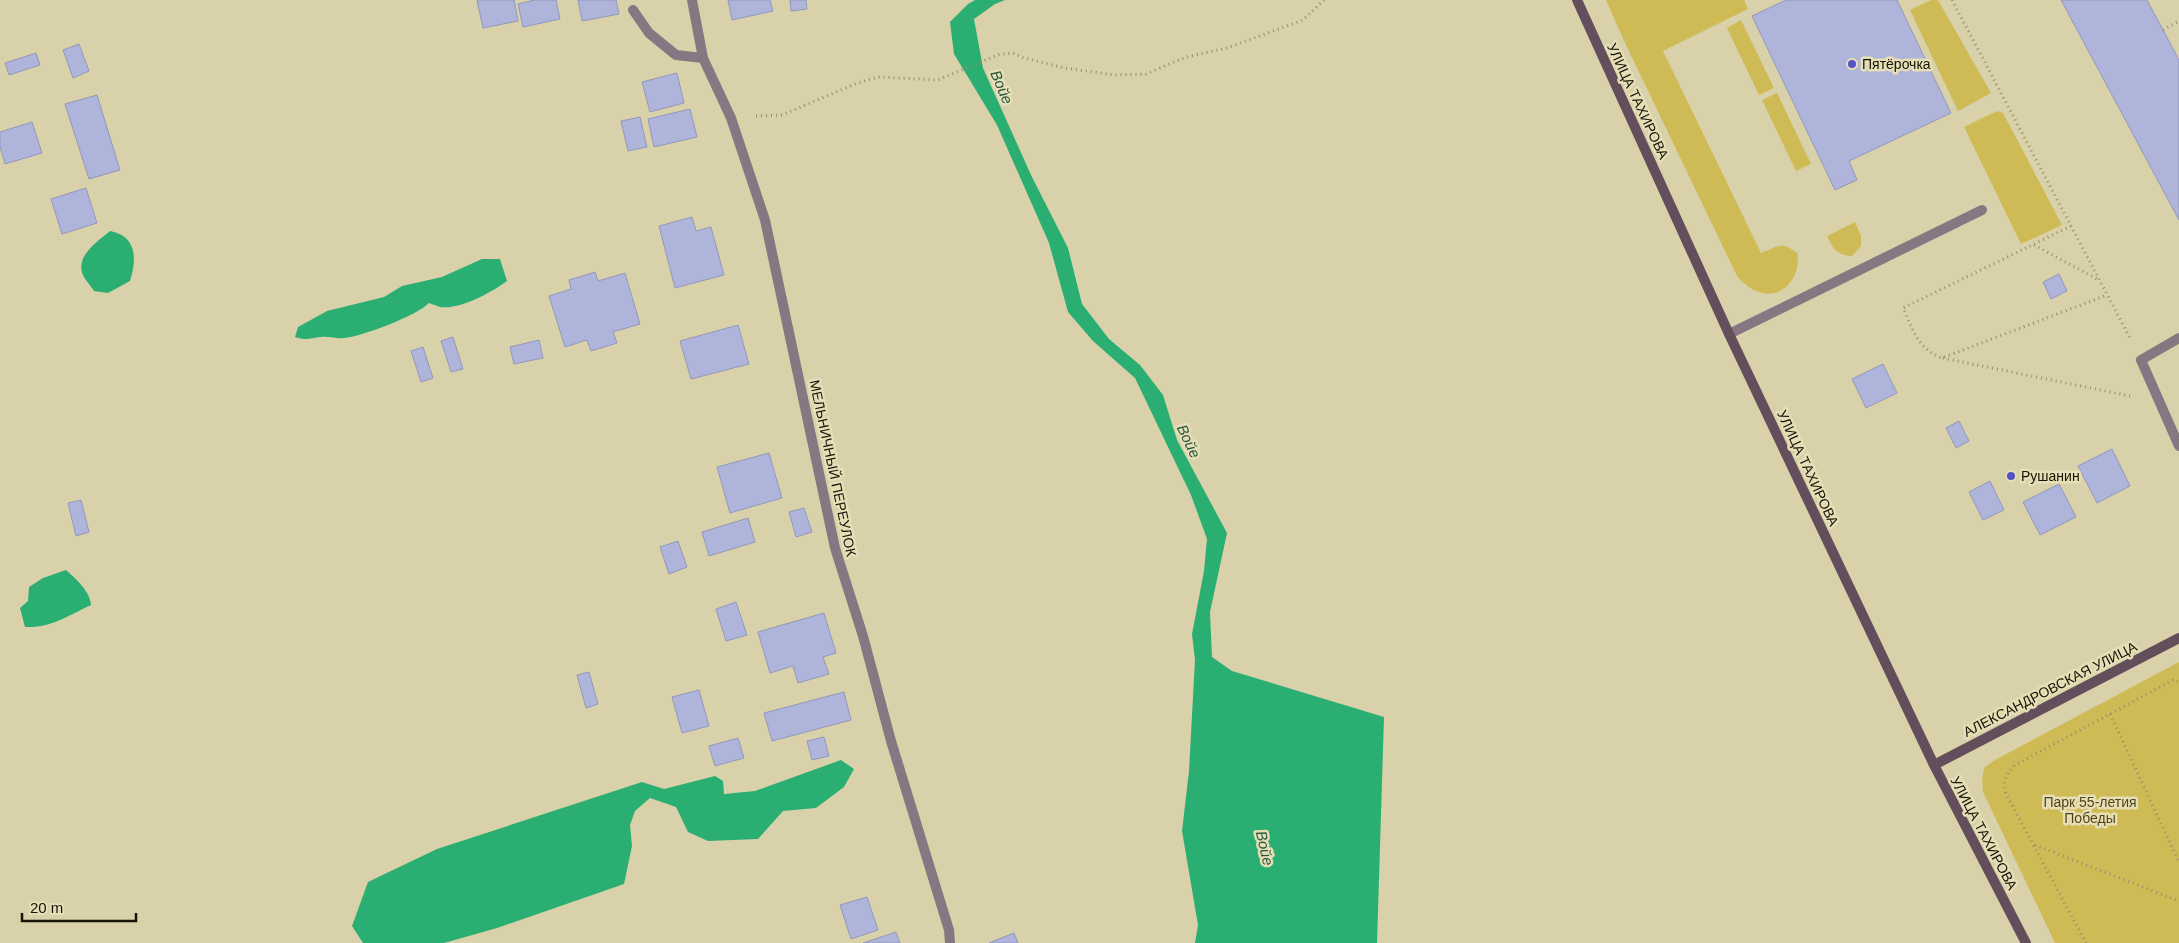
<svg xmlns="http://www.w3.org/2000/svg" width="2179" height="943" viewBox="0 0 2179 943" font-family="Arial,sans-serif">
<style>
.green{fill:#cfbb55}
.water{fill:#2aae72}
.building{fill:#afb5da;stroke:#9297bc}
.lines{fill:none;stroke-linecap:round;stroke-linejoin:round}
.path{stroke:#948e6f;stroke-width:3;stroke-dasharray:1 4;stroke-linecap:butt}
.lane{stroke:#877782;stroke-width:10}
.street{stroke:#877782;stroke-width:10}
.secondary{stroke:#634e5c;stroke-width:10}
.poi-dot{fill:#5251c8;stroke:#e6deb6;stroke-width:2}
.labels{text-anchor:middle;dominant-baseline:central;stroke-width:5;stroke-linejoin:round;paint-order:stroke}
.poi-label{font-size:14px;fill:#171406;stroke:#e6deb6;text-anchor:start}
.street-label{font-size:14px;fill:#171406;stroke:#e6deb6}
.park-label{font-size:14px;fill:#514715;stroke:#e6deb6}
.water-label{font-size:15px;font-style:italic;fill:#27583e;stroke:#e6deb6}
</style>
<rect width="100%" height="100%" fill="#d9d1a9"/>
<path class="green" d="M1606,0H1744L1748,9L1663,51L1761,253C1778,247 1781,240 1797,253C1802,273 1785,298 1763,293C1752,291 1744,284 1737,276L1626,45Z
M1931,0H1938L1991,93L1958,111L1910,10Z
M1741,20L1774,88L1759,95L1727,28Z
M1777,93L1811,164L1796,171L1762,100Z
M1997,111L2003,113L2062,225L2021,244L1964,127Z
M1855,222L1861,236V246L1852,256C1837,255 1833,249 1827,236Z
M2179,662V943H2055L1983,792L1982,780L1984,768L1993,761Z"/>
<path class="water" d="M975,0H1005L995,4L974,19L983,68L1031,175L1068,248L1082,304L1109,339L1140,365L1163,395L1177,440L1227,533L1210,612L1212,657L1232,671L1384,717L1377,943H1195L1198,925L1182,831L1189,771L1195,660L1192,634L1204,571L1207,539L1191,495L1135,378L1093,341L1068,312L1049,243L997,125L954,54L950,22L968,4Z
M110,231C137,236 137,259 130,281L108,293L94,291C91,286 85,280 83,275C75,256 97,242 110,231Z
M482,259H500L507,281C492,292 460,310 440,307C437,306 432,304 429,303C418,315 361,337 344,338C337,339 329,336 321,337C309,338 308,341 295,337L298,327L327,311L384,297L402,286L442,277Z
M66,570C76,579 90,591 91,605C67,616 52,628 25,627L20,608L28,601L29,587L43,578Z
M841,760L854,769L844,787L816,808L783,811L758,839L708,841L688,832L676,807L650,798L635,811L630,825L632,846L624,884L497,928L444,943H363L352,926L368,882L437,849L642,782L664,789L715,776L723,781L724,794L755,791Z"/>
<path class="building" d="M477,0H514L518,21L483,28Z
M534,0H556L560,19L523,27L518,4Z
M578,0H616L619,14L582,21Z
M728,0H770L773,11L732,20Z
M790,0H806L807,9L791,11Z
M1786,0H1897L1951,113L1849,161L1857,180L1835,190L1752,16Z
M2061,0H2147L2179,60V220Z
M79,44L89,71L73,78L63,50Z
M36,53L40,65L9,75L5,63Z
M677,73L684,103L650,112L642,82Z
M97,95L120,170L89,179L65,104Z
M690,109L697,137L654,147L648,119Z
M640,117L647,147L628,151L621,121Z
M32,122L42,153L5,164L0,147V132Z
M86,188L97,223L62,234L51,199Z
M692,217L696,231L711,227L724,275L675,288L659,226Z
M595,272L598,281L625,273L640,324L613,332L617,343L591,351L587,340L565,347L549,296L571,289L569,280Z
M2059,274L2067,291L2051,299L2043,282Z
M738,325L749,364L691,379L680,341Z
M453,337L463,369L451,372L441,341Z
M539,340L543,358L514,364L510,347Z
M423,347L433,378L421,382L411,351Z
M1883,364L1897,393L1866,408L1852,379Z
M1959,421L1969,441L1956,448L1946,428Z
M2112,449L2130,486L2097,503L2078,466Z
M769,453L782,498L730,513L717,467Z
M1990,481L2004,510L1983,520L1969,492Z
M2059,484L2076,517L2040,535L2023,502Z
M81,500L89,532L76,536L68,503Z
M804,508L812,532L796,537L789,512Z
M748,518L755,542L709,556L702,532Z
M678,541L687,567L669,574L660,547Z
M736,602L747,635L726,641L716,609Z
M824,613L836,653L823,657L829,674L798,683L793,666L770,673L758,632Z
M589,672L598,704L586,708L577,675Z
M699,690L709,726L682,733L672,697Z
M844,692L851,720L772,741L764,713Z
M824,737L829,756L812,760L807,741Z
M738,738L744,758L715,766L709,746Z
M867,897L878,930L851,939L840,905Z
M896,932L900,943H863Z
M1014,933L1018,943H989Z"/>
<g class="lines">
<path class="path" d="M1952,0L2130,338
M2163,30L2179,21
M756,116L782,115L855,84L878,77L938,80L1000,54L1013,53L1024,58L1065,68L1114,75L1146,74L1186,57L1227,48L1303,20L1324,0
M2071,226L1903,308C1913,330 1918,349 1942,358L2107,295
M2034,245L2099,280
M1943,358L2130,396
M2110,714L2179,862
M2035,845L2179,901
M2086,943L2006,794C2002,781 2006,774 2015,765L2173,680L2179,682"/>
<path class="lane" d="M633,10L649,33L676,55L703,58
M1729,334L1982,210
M2179,338L2141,360L2179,446"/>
<path class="street" d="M692,0L703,58L731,118L765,220L835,548L863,636L891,741L949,930L950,943"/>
<path class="secondary" d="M1577,0L1729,334L1934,765L2026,943
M1934,765L2179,638"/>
</g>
<g class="poi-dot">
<circle cx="1852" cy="64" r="5"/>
<circle cx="2011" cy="476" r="5"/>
</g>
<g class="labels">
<g class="poi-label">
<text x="1862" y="64">Пятёрочка</text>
<text x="2021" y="476">Рушанин</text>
</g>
<g class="street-label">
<text transform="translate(1638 101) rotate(65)">УЛИЦА ТАХИРОВА</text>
<text transform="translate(833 468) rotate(78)">МЕЛЬНИЧНЫЙ ПЕРЕУЛОК</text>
<text transform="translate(1808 468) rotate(65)">УЛИЦА ТАХИРОВА</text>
<text transform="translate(2050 689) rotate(-27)">АЛЕКСАНДРОВСКАЯ УЛИЦА</text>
<text transform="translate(1984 833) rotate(62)">УЛИЦА ТАХИРОВА</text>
</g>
<g class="park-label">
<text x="2090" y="802">Парк 55-летия<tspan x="2090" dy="16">Победы</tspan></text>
</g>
<g class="water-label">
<text transform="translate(1002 87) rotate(67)">Войе</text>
<text transform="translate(1189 441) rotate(65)">Войе</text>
<text transform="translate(1265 848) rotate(77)">Войе</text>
</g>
</g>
<path d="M22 913v8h114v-8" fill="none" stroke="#171406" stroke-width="2.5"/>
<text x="30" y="913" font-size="15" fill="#171406" stroke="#e6deb6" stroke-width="4" paint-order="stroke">20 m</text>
</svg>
